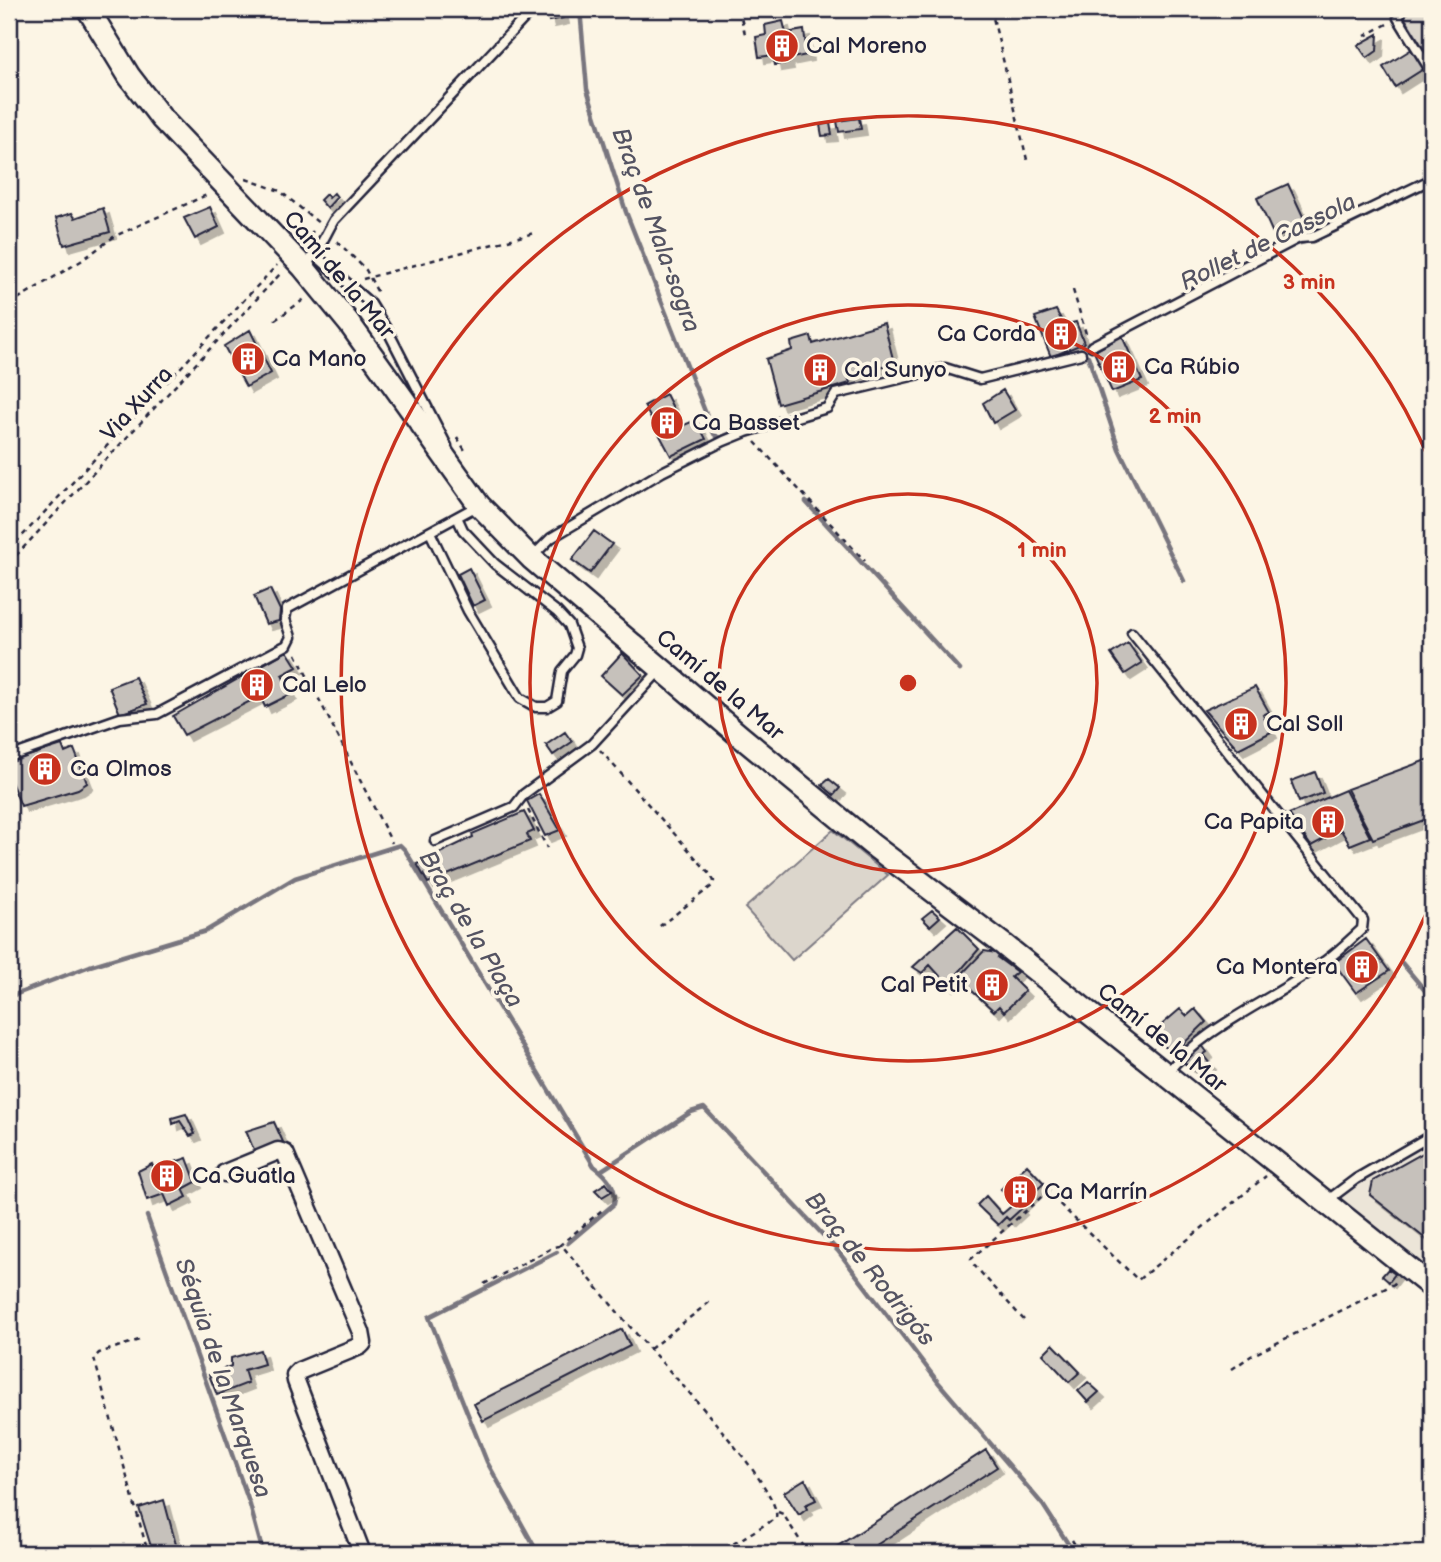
<svg xmlns="http://www.w3.org/2000/svg" width="1441" height="1562" viewBox="0 0 1441 1562" font-family="'Balsamiq Sans',sans-serif">
<style>
.built{fill:#ece5d8}
.green{fill:#dcd6cc;stroke:#7f7c84;stroke-width:2}
.lines{fill:none;stroke-linecap:round;stroke-linejoin:round}
.stream{stroke:#78757e;stroke-width:4.5}
.building{fill:#c6c1bb;stroke:#22223b;stroke-width:2;filter:url(#shadow)}
.service-casing{stroke:#22223b;stroke-width:13}
.minor-casing{stroke:#22223b;stroke-width:21}
.secondary-casing{stroke:#22223b;stroke-width:26}
.path{stroke:#22223b;stroke-width:2.5;stroke-dasharray:5 5;stroke-linecap:butt}
.service{stroke:#fcf5e5;stroke-width:8}
.minor{stroke:#fcf5e5;stroke-width:16}
.secondary{stroke:#fcf5e5;stroke-width:21}
.ring{fill:none;stroke:#c8321e;stroke-width:3.5}
.labels{text-anchor:middle;dominant-baseline:central;stroke-width:7;stroke-linejoin:round;paint-order:stroke}
.poi-label{font-size:23px;fill:#22223b;stroke:#fcf5e5;text-anchor:start}
.street-label{font-size:23px;fill:#22223b;stroke:#fcf5e5}
.water-label{font-size:24px;font-style:italic;fill:#545362;stroke:#fcf5e5}
.centre{fill:#c8321e;stroke:#fcf5e5;stroke-width:3.5}
.ring-label{font-size:21px;text-anchor:middle;font-weight:bold;fill:#c8321e;stroke:#fcf5e5;stroke-width:7;stroke-linejoin:round;paint-order:stroke}
</style>
<defs>
<filter id="shadow"><feDropShadow dx="6" dy="6" stdDeviation="0" flood-color="#0004"/></filter>
</defs>
<rect width="100%" height="100%" fill="#fcf5e5"/>
<filter id="ink" filterUnits="userSpaceOnUse"><feTurbulence type="fractalNoise" baseFrequency=".0143" numOctaves="2"/><feDisplacementMap in="SourceGraphic" scale="14" xChannelSelector="R" yChannelSelector="G"/><feConvolveMatrix kernelMatrix="1 2 1 2 8 2 1 2 1" color-interpolation-filters="sRGB"/></filter>
<g filter="url(#ink)">
<path class="built" d="M1432,1135V1287L1326,1202Z"/>
<path class="green" d="M1408,9H1432V62L1404,16Z
M833,830L888,875L792,960L745,908Z"/>
<g class="lines">
<path class="stream" d="M580,9L587,89L626,212L714,434L719,438L736,431
M1296,244L1314,240L1333,232L1432,184
M1088,356L1119,449L1184,581
M806,502L960,670
M1402,963L1432,999
M9,997L90,966L206,931L295,878L400,845L405,850L594,1166C606,1175 618,1187 614,1204L568,1243
M1267,1004L1326,966
M602,1170L691,1112L704,1108L838,1251L938,1382L1043,1505L1074,1553
M147,1216L250,1505L263,1553
M538,1553L487,1462L429,1317L557,1252"/>
</g>
<path class="building" d="M546,9H561L563,18L549,21Z
M783,21L786,33L804,30L807,55L787,59L788,63L775,65L773,55L759,57L756,37L766,35L765,25Z
M1378,34L1377,51L1367,58L1358,45Z
M1412,49L1425,68L1395,87L1383,67Z
M859,118L861,129L839,132L837,121Z
M830,123L832,135L822,136L820,125Z
M1288,184L1308,227L1295,230L1275,238L1257,198Z
M334,193L337,197L327,208L320,200L326,194L329,198Z
M210,207L219,227L195,239L184,218Z
M103,208L110,232L64,245L56,218L72,213L75,218Z
M1056,310L1064,325L1076,322L1084,343L1051,357L1035,317Z
M884,323L894,363L848,376L850,383L778,404L766,359L792,350L791,342L811,336L813,344Z
M250,330L271,373L246,387L224,346Z
M1122,336L1142,380L1112,392L1095,354L1097,350Z
M1003,390L1015,410L993,423L983,403Z
M666,394L682,426L696,420L706,439L671,456L644,406Z
M594,531L612,544L590,573L572,560Z
M469,568L485,600L473,606L458,574Z
M270,589L280,610L279,621L266,624L254,596Z
M1128,643L1142,663L1125,674L1111,654Z
M287,651L297,667L282,675L291,694L265,707L260,696L184,735L173,716Z
M622,653L643,675L622,695L601,676Z
M135,677L147,704L120,714L109,687Z
M1255,687L1269,712L1263,715L1271,732L1238,749L1204,710Z
M565,732L572,742L553,755L546,745Z
M62,745L65,753L74,749L87,783L78,789L21,806L9,777V762Z
M1432,758V817L1373,839L1347,789Z
M1315,772L1323,793L1299,802L1291,781Z
M829,779L840,788L834,795L822,785Z
M1345,790L1370,837L1350,845L1341,830L1311,846L1289,814Z
M539,794L560,830L545,836L527,801Z
M524,812L534,831L527,834L530,841L428,883L417,864L473,837L472,834Z
M932,910L940,917L930,926L922,918Z
M957,927L979,949L948,985L930,965L922,973L913,967Z
M1366,939L1389,971L1356,993L1334,963Z
M984,951L1003,954L998,958L1017,972L1011,977L1025,991L1004,1012L999,1006L994,1011L958,978Z
M1180,1009L1187,1016L1195,1009L1206,1022L1173,1054L1151,1034Z
M1202,1045L1207,1052L1203,1055L1210,1064L1200,1073L1184,1063Z
M186,1114L195,1134L190,1136L180,1121L173,1124L172,1118Z
M274,1122L283,1142L255,1153L246,1131Z
M1432,1148V1244L1370,1195L1373,1181Z
M187,1158L196,1182L183,1189L187,1197L169,1206L164,1194L147,1200L138,1171L152,1164L154,1169Z
M1027,1165L1044,1183L1019,1207L1021,1209L1009,1220L1006,1217L998,1225L977,1205L986,1196L1002,1214L1015,1203L1001,1189Z
M606,1183L612,1191L602,1197L595,1190Z
M1388,1269L1395,1274L1389,1282L1382,1276Z
M622,1329L630,1346L483,1421L474,1404Z
M1053,1344L1080,1372L1069,1382L1043,1354Z
M260,1350L264,1364L244,1370L248,1383L217,1395L209,1375L231,1366V1358Z
M1088,1382L1099,1392L1088,1402L1078,1391Z
M986,1450L997,1467L864,1553H827Z
M805,1479L816,1500L805,1505L807,1509L799,1515L784,1492Z
M164,1500L178,1552L153,1553L139,1508Z
M430,1544L434,1553H406Z"/>
<g class="lines">
<g class="service-casing">
<path id="service" d="M1403,9L1398,18L1432,73
M316,256L371,304L390,335L447,446
M303,267C318,254 324,237 334,220L533,9
M1092,346L1299,238L1312,237L1432,179
M430,532L468,611L520,698L536,707H547L557,701L562,671L575,655L577,648L569,625L557,612L495,564L463,530L457,517
M531,558L551,538L662,472L724,441L746,432L827,408L836,394L945,368L980,379L1081,354
M1132,633L1363,920L1362,929C1350,940 1338,952 1325,961C1273,1001 1208,1023 1166,1074
M9,757L120,718L157,714L287,645L291,637L285,619L287,609L477,506
M435,841L514,807L524,794L592,744L661,669
M1328,1200L1356,1179L1432,1135"/>
</g>
<g class="minor-casing">
<path id="minor" d="M225,1173L278,1151L285,1153L361,1332L363,1343L360,1346L299,1371L295,1375L296,1381L362,1553"/>
</g>
<g class="secondary-casing">
<path id="secondary" d="M88,9L129,76L162,119L303,267L349,323L479,505L531,558L740,736L871,844L1004,945L1432,1287"/>
</g>
<path class="path" d="M739,9L745,34
M991,9L1028,164
M1365,36L1389,23
M246,179L280,191L320,224
M337,241L366,270L378,293
M303,242L313,231
M363,279L534,233
M1073,290L1087,337
M9,304L81,261L115,236L209,194
M275,320L306,298
M457,437L466,452
M755,442L865,561
M9,550L277,265
M9,563L281,273
M296,654L392,843
M600,750L710,874L714,881L712,886L656,929
M528,810L547,848
M559,1246L602,1210
M484,1284L554,1247L559,1246L564,1248C592,1281 619,1315 648,1347C670,1372 783,1491 776,1518L718,1553
M1024,1320L973,1264L971,1259L1047,1192L1138,1280L1266,1176
M139,1340L99,1353L94,1358L148,1553
M650,1349L712,1300
M1232,1369L1251,1356L1394,1284L1396,1281
M778,1512L783,1514L808,1553
M1072,1540L1080,1553"/>
<use href="#service" class="service"/>
<use href="#minor" class="minor"/>
<use href="#secondary" class="secondary"/>
</g>
</g>
<g class="ring">
<circle cx="908" cy="683" r="189"/>
<circle cx="908" cy="683" r="378"/>
<path d="M1432 900A567 567 0 1 1 1432 466"/>
</g>
<defs>
<g id="building-disc" transform="scale(1.75)"><circle r="9.5" fill="#c8321e" stroke="#fcf5e5"/><path d="M-4-6H4V6H1V3H-1V6H-4ZM-2.5-4.3h1.7v1.8h-1.7ZM.8-4.3h1.7v1.8H.8ZM-2.5-1h1.7V.8h-1.7ZM.8-1h1.7V.8H.8Z" fill="#fff"/></g>
</defs>
<g fill-rule="evenodd">
<use href="#building-disc" x="782" y="46"/>
<use href="#building-disc" x="1061" y="334"/>
<use href="#building-disc" x="248" y="359"/>
<use href="#building-disc" x="1119" y="367"/>
<use href="#building-disc" x="820" y="370"/>
<use href="#building-disc" x="667" y="423"/>
<use href="#building-disc" x="257" y="685"/>
<use href="#building-disc" x="1241" y="724"/>
<use href="#building-disc" x="45" y="769"/>
<use href="#building-disc" x="1328" y="822"/>
<use href="#building-disc" x="1362" y="967"/>
<use href="#building-disc" x="992" y="985"/>
<use href="#building-disc" x="167" y="1176"/>
<use href="#building-disc" x="1020" y="1192"/>
</g>
<g class="labels">
<g class="poi-label">
<text x="806" y="46">Cal Moreno</text>
<text x="1036" y="334" text-anchor="end">Ca Corda</text>
<text x="272" y="359">Ca Mano</text>
<text x="1144" y="367">Ca Rúbio</text>
<text x="844" y="370">Cal Sunyo</text>
<text x="692" y="423">Ca Basset</text>
<text x="282" y="685">Cal Lelo</text>
<text x="1266" y="724">Cal Soll</text>
<text x="70" y="769">Ca Olmos</text>
<text x="1304" y="822" text-anchor="end">Ca Papita</text>
<text x="1338" y="967" text-anchor="end">Ca Montera</text>
<text x="968" y="985" text-anchor="end">Cal Petit</text>
<text x="192" y="1176">Ca Guatla</text>
<text x="1044" y="1192">Ca Marrín</text>
</g>
<g class="street-label">
<text transform="translate(339 275) rotate(50)">Camí de la Mar</text>
<text transform="translate(137 404) rotate(-47)">Via Xurra</text>
<text transform="translate(720 685) rotate(40)">Camí de la Mar</text>
<text transform="translate(1162 1038) rotate(39)">Camí de la Mar</text>
</g>
<g class="water-label">
<text transform="translate(656 230) rotate(70)">Braç de Mala-sogra</text>
<text transform="translate(1268 242) rotate(-26)">Rollet de Cassola</text>
<text transform="translate(471 929) rotate(59)">Braç de la Plaça</text>
<text transform="translate(870 1269) rotate(51)">Braç de Rodrigós</text>
<text transform="translate(223 1378) rotate(71)">Séquia de la Marquesa</text>
</g>
</g>
<circle cx="908" cy="683" r="10" class="centre"/>
<g class="ring-label">
<text x="1309" y="289">3 min</text>
<text x="1175" y="423">2 min</text>
<text x="1042" y="557">1 min</text>
</g>
<rect width="1441" height="1562" fill="none" stroke="#fcf5e5" stroke-width="35"/>
<rect x="18" y="18" width="1406" height="1527" fill="none" stroke="#22223b" stroke-width="2.5" filter="url(#ink)"/>
</svg>
